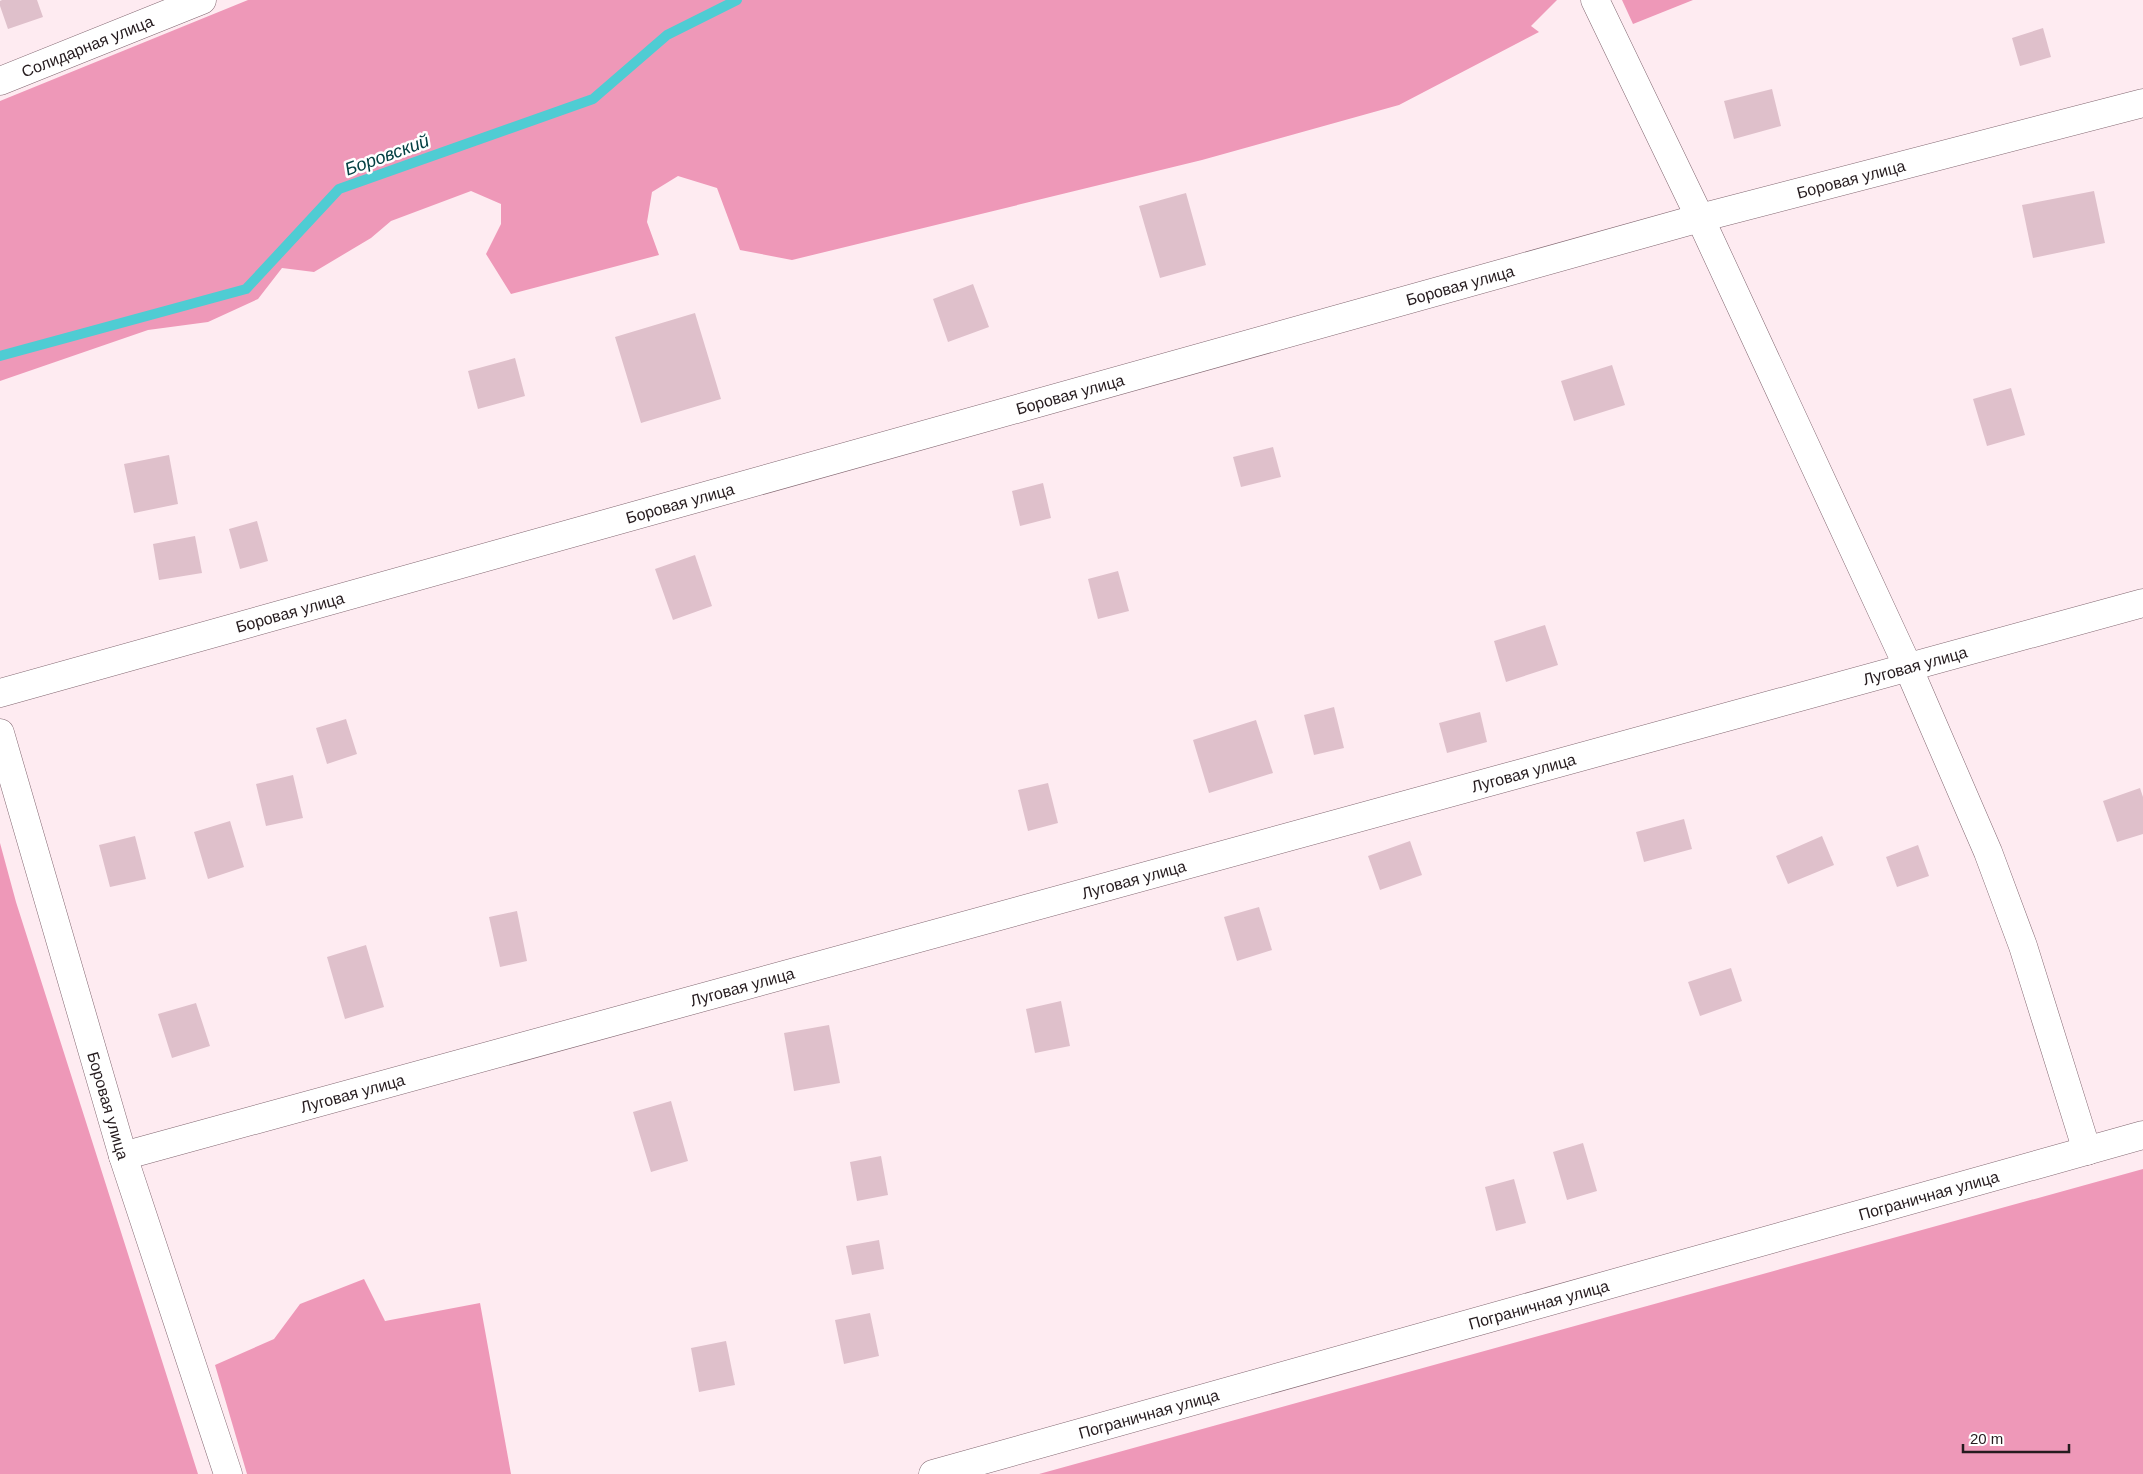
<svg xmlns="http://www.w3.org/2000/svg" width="2143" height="1474" viewBox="0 0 2143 1474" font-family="Helvetica,sans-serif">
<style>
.forest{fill:#ee98b8}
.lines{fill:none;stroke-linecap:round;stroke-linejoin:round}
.stream{stroke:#4fccd3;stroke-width:10}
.building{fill:#dfc0cb}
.street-casing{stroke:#816670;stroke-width:29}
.street{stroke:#fff;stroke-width:28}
.labels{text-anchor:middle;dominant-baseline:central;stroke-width:5;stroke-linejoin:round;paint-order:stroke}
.street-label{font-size:16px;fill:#251b1e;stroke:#fff}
.water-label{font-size:18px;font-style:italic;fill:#044043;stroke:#fff}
</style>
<rect width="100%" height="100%" fill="#feebf1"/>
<path class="forest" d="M248,0H1557L1531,26L1539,32L1399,105L1202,160L792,260L740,250L717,188L678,176L652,192L647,222L659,255L511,294L486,254L501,224V204L471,191L391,221L371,238L314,272L282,268L258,299L208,322L148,330L0,381V101Z
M1622,0H1693L1633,24Z
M0,843L16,902L198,1474H0Z
M2143,1169V1474H1039Z
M364,1279L385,1321L480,1303L511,1474H247L215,1365L274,1339L300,1304Z"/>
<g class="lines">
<path class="stream" d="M0,356L246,289L339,189L593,99L667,35L737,0"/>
</g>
<path class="building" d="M2,0H37L43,17L8,29L0,6V1Z
M2043,28L2051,57L2020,66L2012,38Z
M1772,89L1781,126L1734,139L1724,101Z
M2094,191L2105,243L2033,258L2022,205Z
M1186,193L1206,265L1160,278L1139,206Z
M973,284L989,327L948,342L933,299Z
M695,313L721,399L641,423L615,337Z
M515,358L525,396L478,409L468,371Z
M1612,365L1625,405L1574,421L1561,381Z
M2011,388L2025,435L1987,446L1973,399Z
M1273,447L1281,477L1241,487L1233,457Z
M169,455L178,504L134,513L124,464Z
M1043,483L1051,518L1020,526L1012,491Z
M257,521L268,561L240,569L229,529Z
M195,536L202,573L159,580L153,544Z
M695,555L712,606L673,620L655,569Z
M1118,571L1129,611L1098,619L1088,579Z
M1545,625L1558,665L1506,682L1494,641Z
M1334,707L1344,748L1314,755L1304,715Z
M1480,712L1487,742L1447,753L1439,723Z
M346,719L357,754L327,764L316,728Z
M1256,720L1273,773L1209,793L1193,740Z
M293,775L303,818L266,826L256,784Z
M1048,783L1058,823L1028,831L1018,790Z
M2140,788L2143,797V834L2117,842L2103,801Z
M1684,819L1692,849L1644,862L1636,832Z
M230,821L244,867L208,879L194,832Z
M135,836L146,879L110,887L99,845Z
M1822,836L1834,865L1788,884L1776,856Z
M1410,841L1422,875L1380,890L1368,856Z
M1918,845L1929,876L1897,887L1886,857Z
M1259,907L1272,950L1237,961L1224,917Z
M517,911L527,961L500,967L489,917Z
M366,945L384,1007L345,1019L327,957Z
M1731,968L1742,1001L1700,1016L1688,982Z
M1061,1001L1070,1046L1035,1053L1026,1009Z
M196,1003L210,1046L172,1058L158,1014Z
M829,1025L840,1083L794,1091L784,1033Z
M671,1101L688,1161L651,1172L633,1112Z
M1583,1143L1597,1191L1567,1200L1553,1152Z
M881,1156L888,1195L857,1201L850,1162Z
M1514,1179L1526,1223L1496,1231L1485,1187Z
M879,1240L884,1269L852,1275L846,1246Z
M870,1313L879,1356L844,1364L835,1320Z
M726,1341L735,1385L699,1392L691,1348Z"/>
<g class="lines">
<g class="street-casing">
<g id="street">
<path d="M1595,0L1700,218L1908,667L1988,852L2023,946L2087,1151"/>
<path id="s1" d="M0,81L202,0"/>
<path id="s2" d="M0,693L1700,218L2143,103"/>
<path id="s3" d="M0,733L123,1156L228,1474"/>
<path id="s4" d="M123,1156L2143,603"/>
<path id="s5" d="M933,1474L2143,1135"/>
</g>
</g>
<use href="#street" class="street"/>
</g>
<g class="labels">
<g class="street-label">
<text stroke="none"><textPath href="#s1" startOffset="94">Солидарная улица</textPath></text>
<text stroke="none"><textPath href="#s2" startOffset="1921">Боровая улица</textPath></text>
<text stroke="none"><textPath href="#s2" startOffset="1516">Боровая улица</textPath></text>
<text stroke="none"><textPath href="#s2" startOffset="1111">Боровая улица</textPath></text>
<text stroke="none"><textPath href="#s2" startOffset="706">Боровая улица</textPath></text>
<text stroke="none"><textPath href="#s2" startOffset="301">Боровая улица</textPath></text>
<text stroke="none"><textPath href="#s4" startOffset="1858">Луговая улица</textPath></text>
<text stroke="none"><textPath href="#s4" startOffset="1452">Луговая улица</textPath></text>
<text stroke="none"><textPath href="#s4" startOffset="1048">Луговая улица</textPath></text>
<text stroke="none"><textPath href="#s4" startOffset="642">Луговая улица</textPath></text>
<text stroke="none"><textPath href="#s4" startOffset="238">Луговая улица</textPath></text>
<text stroke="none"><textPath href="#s3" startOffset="388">Боровая улица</textPath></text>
<text stroke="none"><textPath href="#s5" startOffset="1034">Пограничная улица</textPath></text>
<text stroke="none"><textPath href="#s5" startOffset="629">Пограничная улица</textPath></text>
<text stroke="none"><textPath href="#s5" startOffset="224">Пограничная улица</textPath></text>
</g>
<g class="water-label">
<text transform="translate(387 155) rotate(-20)">Боровский</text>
</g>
</g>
<path d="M1963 1444v8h106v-8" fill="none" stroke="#251b1e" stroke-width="2.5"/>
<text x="1970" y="1444" font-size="15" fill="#251b1e" stroke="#ffffff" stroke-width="4" paint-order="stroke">20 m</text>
</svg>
